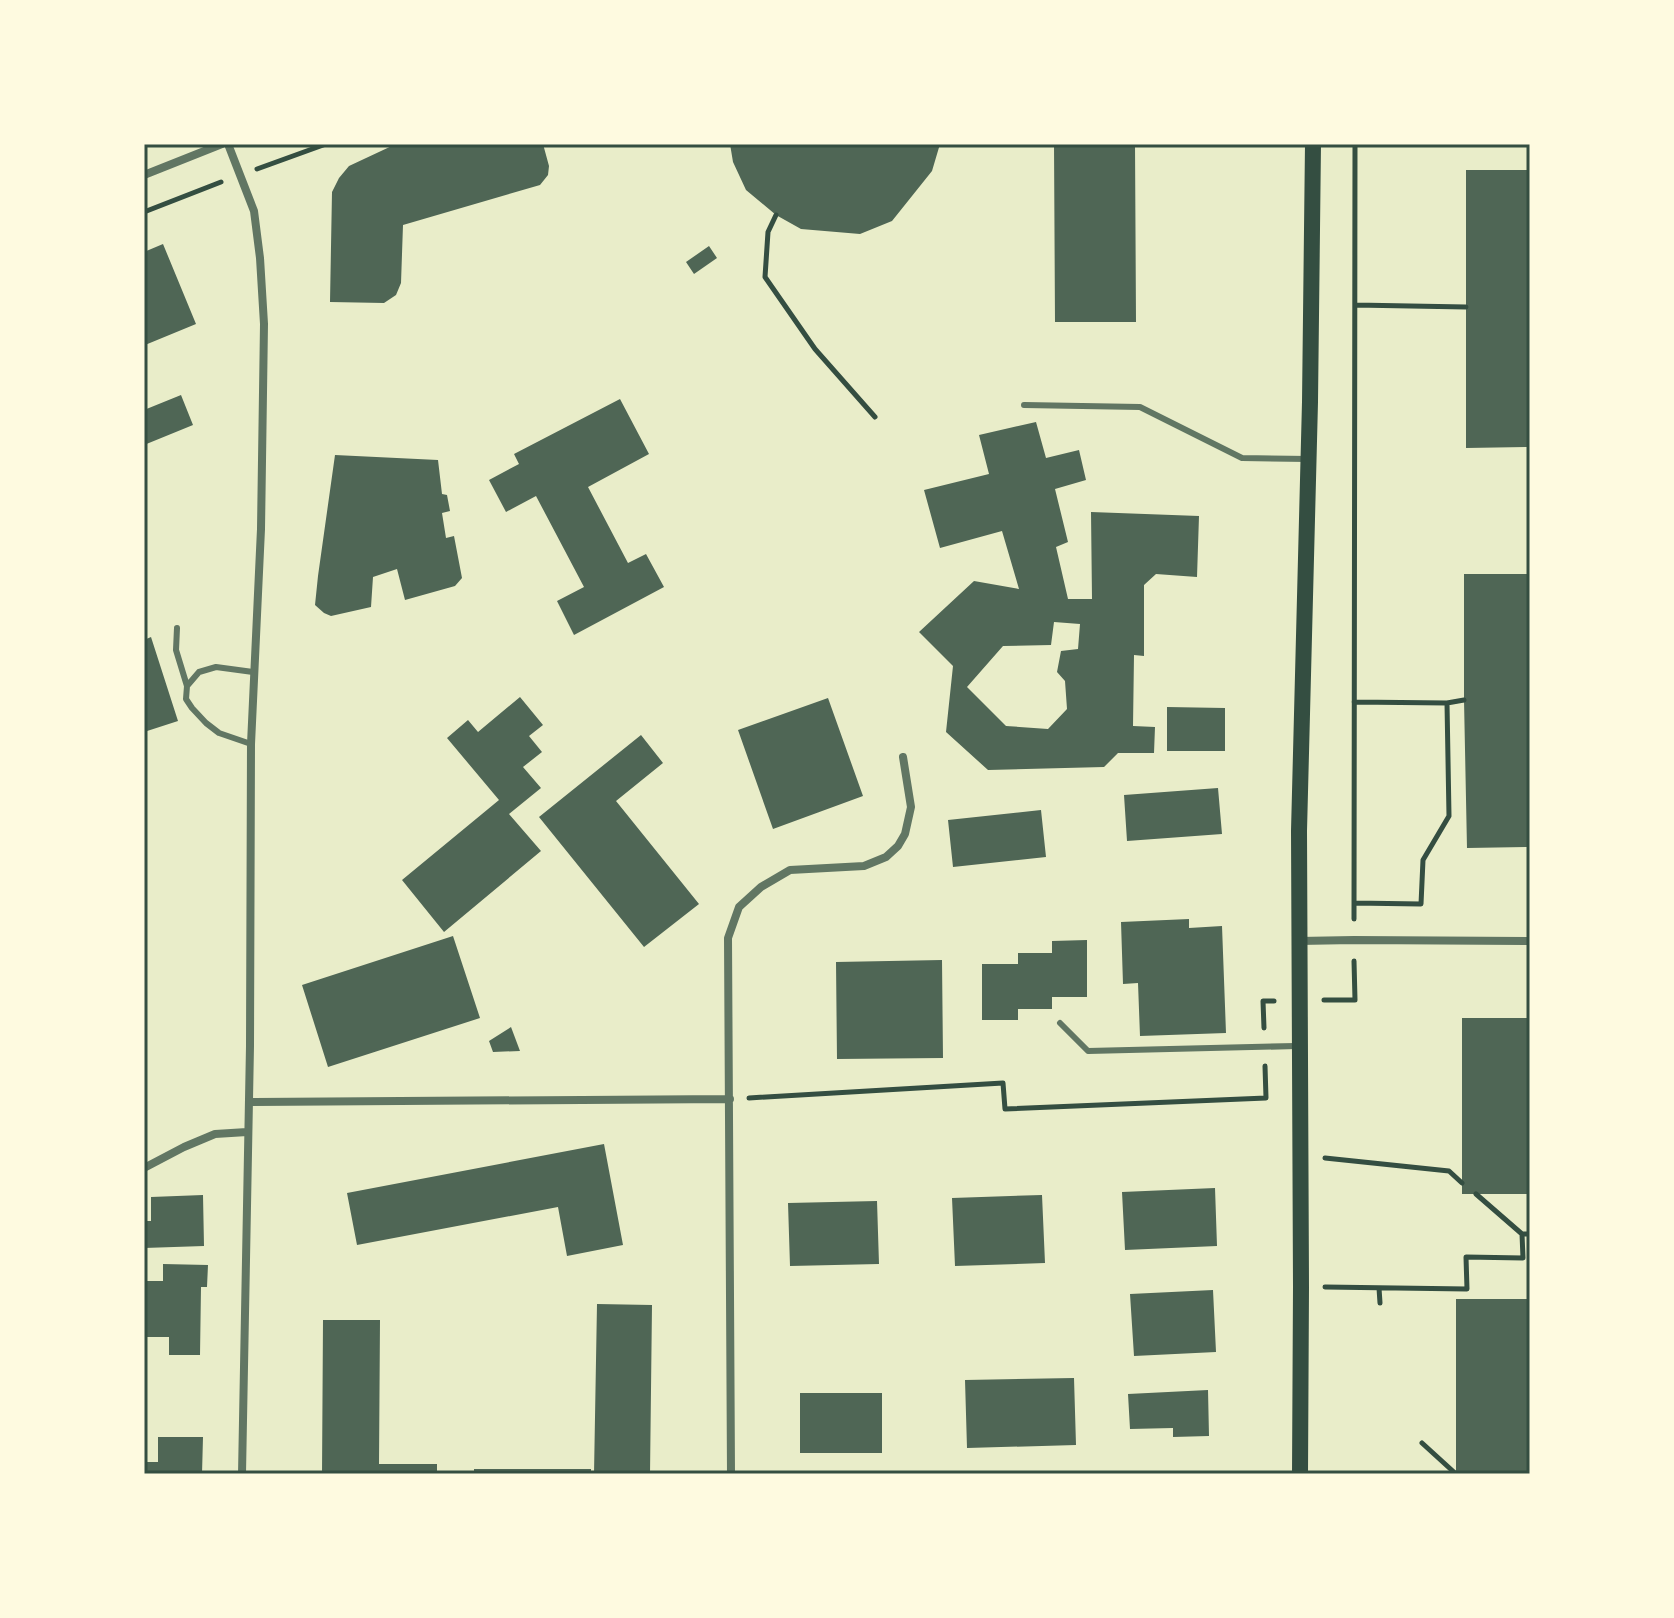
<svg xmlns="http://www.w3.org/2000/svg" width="1674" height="1618" viewBox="0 0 1674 1618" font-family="'Space Grotesk',sans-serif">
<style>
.building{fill:#4f6655;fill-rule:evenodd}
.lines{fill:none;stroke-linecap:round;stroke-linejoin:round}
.path{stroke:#344e41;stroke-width:5}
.service{stroke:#617663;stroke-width:6}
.minor{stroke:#617663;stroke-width:8}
.secondary{stroke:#344e41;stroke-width:16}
.neatline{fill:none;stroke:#344e41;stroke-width:3}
</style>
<rect width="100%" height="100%" fill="#e9edc9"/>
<path class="building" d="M396,144H543L549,166L548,175L540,185L403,225L401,283L396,295L384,303L330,302L332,192L339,178L349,166Z
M730,144H940L932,171L892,221L860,234L801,229L776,215L746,190L733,162Z
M1054,144H1135L1136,322H1055Z
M1466,170H1530V447L1466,448Z
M163,244L196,324L145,345L144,252Z
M709,246L717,258L694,274L686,262Z
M181,395L193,425L144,445V410Z
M620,399L649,454L588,487L628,563L646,554L664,587L574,635L557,601L584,587L536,496L506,512L489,480L519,464L514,454Z
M1036,422L1046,458L1079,450L1086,480L1055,489L1068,542L1056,547L1068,599H1092L1091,512L1199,516L1197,577L1156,574L1144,585V656L1134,655L1133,726L1155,727L1154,753H1118L1104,767L988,770L946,732L953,666L919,632L974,581L1019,589L1002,531L940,548L924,490L989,474L979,435ZM1054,622L1080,624L1078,649L1061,651L1057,672L1065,681L1067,709L1048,729L1006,726L967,687L1003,646L1051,645Z
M335,455L438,460L442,494L447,495L450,511L442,513L446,538L454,536L462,578L455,586L405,600L397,569L373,577L371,607L331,616L324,613L315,605L318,576Z
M1464,574H1530V847L1467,848L1464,700Z
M151,637L178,721L144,732V640Z
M520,697L543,725L529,736L542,752L523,767L541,788L509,814L541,851L444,932L402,880L499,800L447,738L468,720L478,732Z
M828,698L863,796L773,829L738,730Z
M1167,707L1225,708V751H1167Z
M641,735L663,763L616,801L699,904L644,947L539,817Z
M1218,788L1222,834L1127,841L1124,795Z
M1041,810L1046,857L953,867L948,820Z
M1189,919V928L1222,926L1226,1033L1140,1036L1138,983L1123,984L1121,922Z
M453,936L480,1018L328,1067L302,985Z
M1087,940V997H1052V1009H1018V1020H982V964H1018V953H1052V941Z
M942,960L943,1058L837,1059L836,962Z
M1462,1018H1530V1194H1462Z
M511,1027L520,1051L493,1052L489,1041Z
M604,1144L623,1245L567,1256L558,1207L357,1245L347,1193Z
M1215,1188L1217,1246L1125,1250L1122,1192Z
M203,1195L204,1246L144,1248V1221H151V1197Z
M1042,1195L1045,1263L955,1266L952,1198Z
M877,1201L879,1264L790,1266L788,1203Z
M163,1264L208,1265L207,1287H201L200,1355H169V1337H147V1310H144V1281H163Z
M1213,1290L1216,1352L1134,1356L1130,1294Z
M1456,1299H1530V1474H1456Z
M597,1304L652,1305L650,1474H594Z
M323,1320H380L379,1464H437V1474H322Z
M1074,1378L1076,1445L967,1448L965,1380Z
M1208,1390L1209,1436L1173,1437V1428L1130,1429L1128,1394Z
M800,1393H882V1453H800Z
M158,1437H203L202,1474H144V1462H158Z
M474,1469H591V1474H474Z"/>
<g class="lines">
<path class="path" d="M257,169L326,144
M144,212L221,182
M776,215L768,232L765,277L815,349L875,417
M1355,305L1466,307
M1447,703L1464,700
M1354,903L1421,904L1423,860L1449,816L1447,703L1354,702
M1354,919L1355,144
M1324,1000H1355L1354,961
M1264,1028L1263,1001H1274
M749,1098L1003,1083L1005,1109L1266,1098L1265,1066
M1325,1158L1449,1171L1462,1183
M1476,1194L1522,1234H1530
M1325,1287L1467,1289L1466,1257L1523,1258L1522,1234
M1379,1288L1380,1303
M1422,1443L1456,1474"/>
<path class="service" d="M1024,405L1140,407L1242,458L1308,459
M177,628L176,650L187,686L199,672L216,667L253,672
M187,686L186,699L192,708L206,723L219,733L251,744
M1060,1023L1088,1051L1296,1046"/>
<path class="minor" d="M228,144L254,211L260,258L264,324L261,529L251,744L250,1046L242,1474
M144,175L222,144
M1299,941L1354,940L1530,941
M249,1102L730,1099
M144,1168L184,1147L215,1134L247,1132
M731,1474L728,938L739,907L761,887L790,870L864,866L886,857L898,846L905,834L911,807L903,757"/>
<path class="secondary" d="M1300,1474L1301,1287L1299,831L1310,402L1313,144"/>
</g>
<rect width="1674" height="1618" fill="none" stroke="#fefae0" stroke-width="292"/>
<rect x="146" y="146" width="1382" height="1326" class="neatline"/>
</svg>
